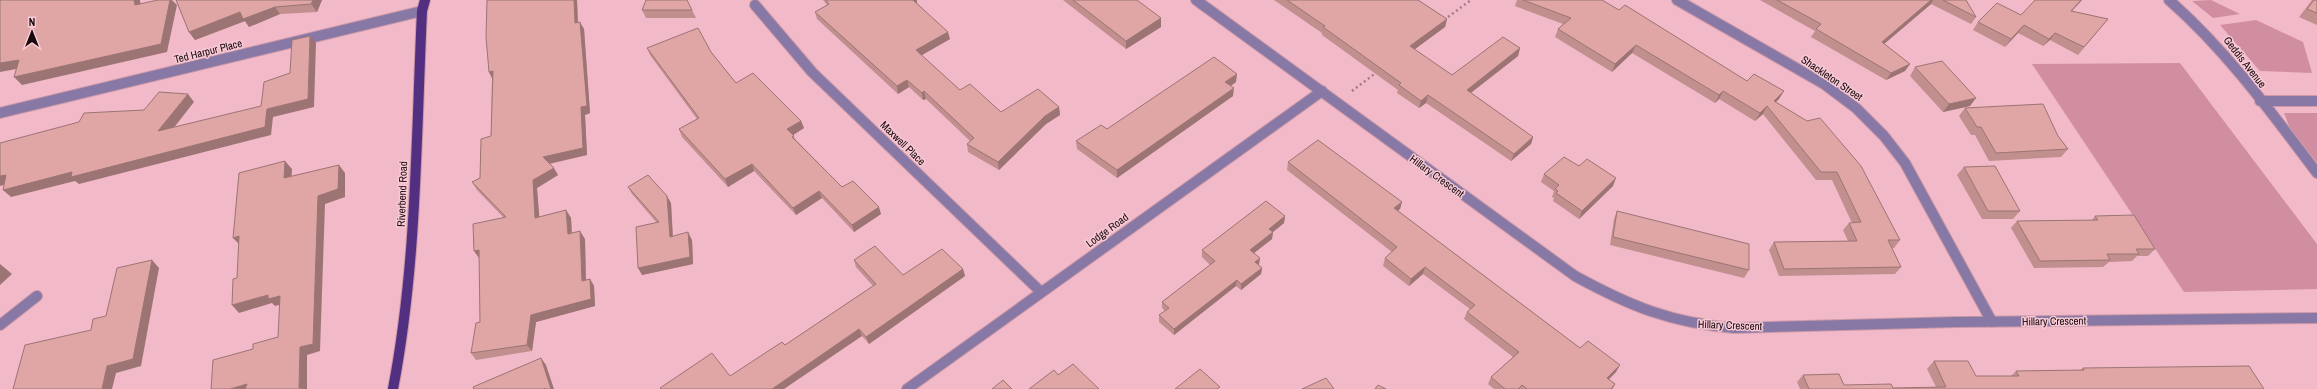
<svg xmlns="http://www.w3.org/2000/svg" width="2317" height="389" viewBox="0 0 2317 389" font-family="'Archivo Narrow',sans-serif">
<style>
.green{fill:#d18ea1}
.lines{fill:none;stroke-linecap:round;stroke-linejoin:round}
.minor-casing{stroke:#cb99a7;stroke-width:12}
.major-casing{stroke:#cb99a7;stroke-width:12}
.path{stroke:#a57a86;stroke-width:2.5;stroke-dasharray:2 3;stroke-linecap:butt}
.minor{stroke:#8878a6;stroke-width:10}
.major{stroke:#532f82;stroke-width:10}
.wall{fill:#c08f8e}
.shaded-wall{fill:#9c7474}
.building{fill:#dfa6a5;stroke:#9c7474}
.labels{text-anchor:middle;dominant-baseline:central;stroke-width:3;stroke-linejoin:round;paint-order:stroke}
.street-label{font-size:11px;fill:#1a080d;stroke:#f8cad6}
</style>
<rect width="100%" height="100%" fill="#f2b9c9"/>
<path class="green" d="M2211,0L2240,14L2213,18L2192,1Z
M2256,20L2303,42L2312,73L2260,71L2220,25Z
M2180,63L2317,244V289L2184,292L2032,64Z
M2284,113H2317V163L2291,131Z"/>
<g class="lines">
<g class="minor-casing">
<path id="minor" d="M1196,0L1575,276C1630,306 1671,323 1734,328L1957,322L2317,318
M1677,0L1824,84L1856,108L1884,136L1905,163L1992,322
M2169,0C2227,51 2271,112 2317,173
M755,5L812,72L1041,292
M2260,101H2317
M0,113L422,11
M0,325L37,296
M907,389L1322,91"/>
</g>
<g class="major-casing">
<path id="major" d="M393,389C417,264 416,138 422,11L425,0"/>
</g>
<path class="path" d="M1444,20L1471,0
M1352,91L1377,72"/>
<use href="#minor" class="minor"/>
<use href="#major" class="major"/>
</g>
<path class="wall" d="M176,0H322L317,12L280,14L249,27L245,21L195,40L189,32Z
M487,0H577L578,22L584,29L590,113L585,115L587,155L550,164L558,175L537,188L539,217L566,210L571,218L572,233L585,239L586,280L590,279L594,286L595,306L536,322L532,351L476,360L471,353L480,322L504,218L477,190L472,182L480,178L491,136L492,78L489,72Z
M823,0H917V3L950,39L921,55L960,90L1001,112L1059,107L1060,115L1046,124L999,170L968,152L967,144L970,141L926,99L923,100L909,87L898,94L817,19L815,12L827,5Z
M1063,0H1137L1161,27L1126,49Z
M1274,0H1418L1447,19L1445,27L1414,50L1452,75L1520,48L1518,56L1471,93L1533,137L1531,144L1511,161L1426,103L1419,108L1397,93L1398,90L1322,35V33Z
M1517,0H1602L1619,10L1747,81L1779,99L1776,102L1900,240L1894,248H1892L1901,267L1895,274L1779,276L1769,250L1774,242L1848,241L1843,230L1849,223H1852L1832,180H1816L1763,114L1755,121L1719,99L1715,103L1632,53L1612,72L1555,37L1558,29L1563,24L1515,6Z
M1760,0H1966L1976,17L1971,24L1931,4L1884,44L1910,64L1905,71L1886,80L1811,37L1815,31Z
M2312,0H2317V25L2299,17Z
M642,10H692L696,18H646Z
M2072,11L2108,19L2078,55L2050,40L2043,46L2018,33L2005,47L1973,30L1978,22L2021,15Z
M647,48L711,52L736,83L801,121L804,128L793,135L796,140L842,187L881,214L854,232L822,198L796,215L754,171L728,187L682,137L679,129L697,119L650,55Z
M1915,67L1970,106L1943,112L1910,76Z
M1236,82L1231,86L1233,96L1117,178L1077,149L1076,141L1107,129Z
M1965,108L2058,136L2068,149L2061,157L1989,161L1975,135H1971L1959,116Z
M1288,162L1402,202L1400,209L1398,211L1580,348L1616,372L1609,379L1615,384L1613,389H1494L1488,384L1491,377L1513,357L1464,319L1467,312L1470,309L1423,274L1409,286L1383,266L1385,258L1392,252L1287,170Z
M1579,166L1613,186L1579,219L1553,201L1554,198L1552,197L1554,191L1541,182L1544,174Z
M1964,167L2020,211L2013,219H1982L1957,175Z
M628,187L671,203L673,236L692,240L693,264L642,275L657,223L632,194Z
M1617,211L1749,270L1744,278L1610,245L1614,219Z
M1285,216L1284,223L1273,232L1272,239L1254,253L1259,265L1262,268L1261,274L1241,290L1236,286L1174,335L1159,322V315L1165,311L1162,308V302L1210,265L1202,257V250Z
M2095,216L2155,249L2148,256H2137L2132,261L2109,262L2103,267L2034,268L2011,228L2017,221L2092,220Z
M854,260L903,275L963,269L965,276L869,344L862,336L730,376L785,345L873,286L856,267Z
M1934,361L1976,376H2011L2016,371L2080,370L2083,368L2264,389H1800L1797,382L1803,375L1844,385L1893,388L1936,387L1927,369Z"/>
<path class="shaded-wall" d="M134,0H140L142,13L135,5Z
M170,0H172L177,5L167,52L22,85L14,77Z
M313,0H322L317,12L311,4Z
M574,0H577L578,30L575,23Z
M911,0H917V3L913,6Z
M1931,0H1933L1931,4L1877,50L1882,42Z
M2081,0H2082L2065,19L2071,11Z
M275,7L280,14L249,27L245,21L195,40L189,32L240,12Z
M1161,18V27L1126,49V41Z
M1447,19L1445,27L1408,54L1410,46Z
M580,22L584,29L590,113L585,115L587,155L547,164L543,157L581,107Z
M2024,25L2018,33L2005,47L2011,39Z
M948,32L950,39L917,58L916,50Z
M2055,33L2050,40L2043,46L2049,39Z
M310,36L316,43L314,107L273,117L271,135L79,184L75,181L11,197L3,190L267,109L308,99Z
M1636,45L1632,53L1612,72L1615,64Z
M1520,48L1518,56L1464,98L1467,90Z
M19,60L27,67L0,72V63Z
M1910,64L1905,71L1886,80L1891,73Z
M493,71V80L489,72Z
M1237,74L1236,82L1225,90V82Z
M907,80L909,87L898,94L897,86Z
M1234,88L1233,96L1117,178V170Z
M924,91L926,99L923,100L922,93Z
M1723,91L1719,99L1715,103L1719,95Z
M1784,91L1779,99L1769,108L1774,101Z
M188,94L194,102L165,139L158,131Z
M1428,95L1426,103L1419,108L1421,101Z
M1976,98L1970,106L1943,112L1949,104Z
M1767,106L1763,114L1755,121L1760,113Z
M1059,107L1060,115L1046,124L999,170L998,162L1045,116Z
M801,121L804,128L790,137L787,129Z
M1533,137L1531,144L1511,161L1514,154Z
M285,161L292,169L291,186L284,178Z
M752,164L754,171L728,187L725,179Z
M339,165L345,173V197L325,204L320,351L307,355V389H300L299,388L300,347L318,196Z
M554,168L558,175L537,188L540,225L535,218L533,180Z
M6,175L14,182L0,186V176Z
M1616,178L1613,186L1579,219L1582,211Z
M819,191L822,198L796,215L793,208Z
M667,196L671,203L673,244L670,237Z
M1402,202L1400,209L1392,216L1394,208Z
M879,207L881,214L854,232L852,225Z
M566,210L571,218L572,241L568,234Z
M1285,216L1284,223L1273,232L1272,239L1249,257L1250,250L1269,229Z
M580,231L585,239L586,288L582,281Z
M688,232L692,240L693,264L642,275L638,268Z
M239,236L240,245L233,238Z
M479,250V258L474,251Z
M1260,258L1259,265L1255,262Z
M152,260L159,268L141,366L116,373L112,389H102L107,366Z
M0,264L12,274L0,285Z
M1425,267L1423,274L1409,286L1411,279Z
M1262,268L1261,274L1241,290V284Z
M963,269L965,276L869,344L866,337Z
M590,279L594,286L595,306L536,322L532,351L527,345L531,315Z
M1237,280L1236,286L1174,335V329Z
M268,295L280,296L287,303L275,306L272,303L239,313L232,305Z
M859,329L862,336L784,389H772Z
M541,358L546,365L554,389H551Z
M1620,365L1616,372L1603,385L1607,378Z
M247,384L253,389H230Z"/>
<path class="building" d="M0,0H134L135,5L158,0H170L161,44L14,77L19,60L0,63Z
M176,0H313L311,4L275,7L243,19L240,12L189,32Z
M487,0H574L575,23L580,22L587,106L581,107L583,148L543,157L554,168L533,180L535,218L566,210L568,234L580,231L582,281L590,279L591,299L531,315L527,345L471,353L476,323L480,322L479,250L474,251L473,224L506,217L472,182L480,178L481,139L491,136L493,71L489,72L486,37Z
M646,0H687L692,10H642Z
M826,0H913L948,32L916,50L960,90L970,84L1001,112L1038,89L1059,107L1045,116L998,162L967,144L974,138L924,91L922,93L907,80L897,86L815,12L829,4Z
M1073,0H1137L1161,18L1126,41Z
M1287,0H1418L1447,19L1410,46L1452,75L1503,37L1520,48L1467,90L1533,137L1514,154L1428,95L1421,101L1399,85L1401,83L1323,27L1325,26Z
M1523,0H1602L1619,10L1625,5L1747,81L1754,74L1784,91L1774,101L1807,121L1820,118L1861,166L1900,240H1888L1901,267L1784,269L1774,242L1857,241L1849,223L1861,222L1837,172H1821L1767,106L1760,113L1723,91L1719,95L1636,45L1615,64L1558,29L1571,18Z
M1777,0H1931L1882,42L1910,64L1891,73L1816,29L1821,24Z
M1943,0H1966L1976,17Z
M2035,0H2081L2071,11L2108,19L2084,47L2055,33L2049,39L2024,25L2011,39L1978,22L1997,3L2021,15Z
M2314,0H2317V13L2307,9Z
M698,28L711,52L736,83L753,73L801,121L787,129L794,136L792,137L842,187L853,181L879,207L852,225L819,191L793,208L752,164L725,179L679,129L699,118L647,48Z
M310,36L308,99L267,109L265,127L71,177L72,172L3,190L6,175L0,176V143L79,122L84,113L144,110L159,92L188,94L158,131L261,106L264,82L290,73L292,40Z
M1214,57L1237,74L1225,82L1234,88L1117,170L1076,141L1101,125L1107,129Z
M1942,61L1976,98L1949,104L1915,67Z
M2043,104L2058,136L2068,149L1996,153L1981,127H1977L1965,108Z
M1318,140L1402,202L1394,208L1580,348L1588,341L1620,365L1607,378L1615,384L1611,389H1527L1522,385L1518,389H1505L1491,377L1519,352L1467,312L1475,305L1425,267L1411,279L1385,258L1397,247L1288,162Z
M1564,157L1579,166L1587,159L1616,178L1582,211L1556,193L1558,191L1555,189L1559,185L1544,174Z
M285,161L284,178L339,165L338,189L318,196L313,344L300,347L299,388H303V389H245L247,384L230,389H211L213,360L253,349V344L278,337L280,296L268,299V295L232,305L233,279L237,278L239,236L233,238L239,173Z
M1995,166L2020,211H1988L1964,167Z
M648,175L667,196L670,237L688,232L690,257L638,268L636,227L659,222L628,187Z
M1266,201L1285,216L1269,229L1273,232L1250,250L1260,258L1255,262L1262,268L1241,284L1237,280L1174,329L1159,315L1169,308L1162,302L1215,261L1202,250Z
M1617,211L1749,244V270L1613,237Z
M2134,215L2155,249H2136L2139,254H2107L2110,260L2040,261L2017,221L2098,220L2095,216Z
M875,246L903,275L942,249L963,269L866,337L859,329L772,389H661L660,388L712,353L730,376L782,342L785,345L876,284L854,260Z
M152,260L133,359L107,366L102,389H13L25,345L91,330L93,319L106,316L117,268Z
M541,358L551,389H545V388L544,389H474L473,387Z
M1934,361H1968L1976,376H2019L2016,371L2084,370L2083,368L2249,366L2264,389H1809L1803,375L1839,374L1844,385L1891,384L1893,388L1946,387Z
M1073,364L1099,389H1029L1054,370L1058,375Z
M1200,369L1220,387L1217,389H1175Z
M1326,378L1334,389H1302Z
M1003,380L1012,389H992Z
M1378,385L1386,389H1375Z"/>
<g class="labels">
<g class="street-label">
<text transform="translate(208 51) rotate(-14)">Ted Harpur Place</text>
<text transform="translate(2245 62) rotate(52)">Geddis Avenue</text>
<text transform="translate(1832 78) rotate(34)">Shackleton Street</text>
<text transform="translate(903 143) rotate(44)">Maxwell Place</text>
<text transform="translate(1437 176) rotate(36)">Hillary Crescent</text>
<text transform="translate(402 194) rotate(-88)">Riverbend Road</text>
<text transform="translate(1107 230) rotate(-36)">Lodge Road</text>
<text transform="translate(2054 321) rotate(-1)">Hillary Crescent</text>
<text transform="translate(1730 325) rotate(2)">Hillary Crescent</text>
</g>
</g>
<g transform="translate(32 32)" stroke="#f8cad6" stroke-width="3" paint-order="stroke">
<path d="M0-3L7 15L0 10L-7 15Z" fill="#1a080d"/>
<text y="-6" font-size="11" font-weight="bold" text-anchor="middle" fill="#1a080d">N</text>
</g>
</svg>
